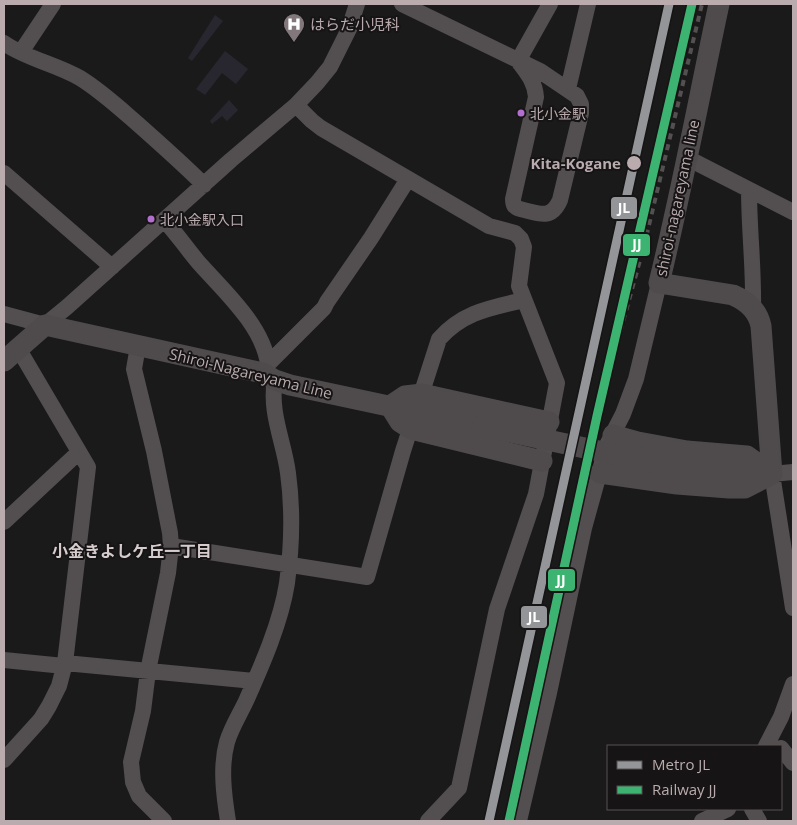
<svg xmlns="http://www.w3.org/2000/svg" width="797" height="825" viewBox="0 0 797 825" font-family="'Open Sans','Noto Sans JP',sans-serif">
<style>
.garden{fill:#282730}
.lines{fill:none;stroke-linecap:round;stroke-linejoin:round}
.minor{stroke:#534e4f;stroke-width:16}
.major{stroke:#4f4b4c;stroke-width:21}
.rail{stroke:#544f50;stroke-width:4;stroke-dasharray:6 5;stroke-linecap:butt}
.major-bridge{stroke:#4f4b4c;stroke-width:21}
.rail-1-casing{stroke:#161414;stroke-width:12}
.rail-1{stroke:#3cb371;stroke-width:9}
.metro-1-casing{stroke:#161414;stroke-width:12}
.metro-1{stroke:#939598;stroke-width:9}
.bus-dot{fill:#b36fd0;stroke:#161414;stroke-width:2}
.stop-dot{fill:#baabaf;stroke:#161414;stroke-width:2}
.labels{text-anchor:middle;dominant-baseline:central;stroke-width:4;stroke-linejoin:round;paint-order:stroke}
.bus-label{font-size:14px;fill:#baabaf;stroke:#161414;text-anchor:start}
.poi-label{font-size:15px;fill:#baabaf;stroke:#161414;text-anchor:start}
.stop-label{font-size:15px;font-weight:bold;fill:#baabaf;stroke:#161414;text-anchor:end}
.street-label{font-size:15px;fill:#baabaf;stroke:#161414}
.neighbourhood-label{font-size:16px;font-weight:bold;fill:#d6ccce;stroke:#161414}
.line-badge{stroke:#161414;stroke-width:2}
.badge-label{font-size:14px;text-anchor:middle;font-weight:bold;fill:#fff}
</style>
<rect width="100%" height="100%" fill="#1a1a1a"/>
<path class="garden" d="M215,15L223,21L192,61L188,58Z
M225,51L248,69L236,84L222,73L205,95L196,89Z
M229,100L238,110L227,121L222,116L212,124L210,121Z"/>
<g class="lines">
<path class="minor" d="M402,4L540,71L577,96L581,104V113L560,200C551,221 538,213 520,209C514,207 513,205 513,199L536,97C535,82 527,73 518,61
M4,43C27,59 56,64 80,78C98,89 115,104 131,118C156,140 181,162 204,185
M21,52L53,4
M518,61L550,4
M568,89L588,4
M296,105L312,121L321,128L489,226L515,233L521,239L524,247L519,286L557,383L536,494L497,609L459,788L428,821
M686,159L695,162L793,212
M4,173L112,267
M749,190C749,230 754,269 753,309
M165,221C177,234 187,249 199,263C224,291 263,326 268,364
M4,314L45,325L67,307L231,160L296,105L317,83L330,67L349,29L357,4
M138,346L134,369L154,451L170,533L171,546L168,573L148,671L143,711L131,762L133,782L139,796L164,821
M263,373L268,364L324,308L327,302L371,238L408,179
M793,472L772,474L793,608
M4,522L79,452
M171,546L367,577L403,451L439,339C463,312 490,308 524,300
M4,660L64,666
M65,663L254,681
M766,746L781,717L793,684
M781,748L793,763
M4,760L41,719L49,706L59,686L65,663L88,467L18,348
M752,809L759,821
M228,821C224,796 220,767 227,742C231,728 240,714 246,701C262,665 281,622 287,583C292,546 293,510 288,473C284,442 269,412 275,380
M519,821L549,693L584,528L607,445L623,414L636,379L659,283
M702,821L728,809"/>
<path class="major" d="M719,4C699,97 682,190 659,283L733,295C747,301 758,311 761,326L772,474
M4,361L45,325L263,373L275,380L290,385L482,426
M613,435L638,442L687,451L747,456L772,474
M542,461L411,429L400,422L390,406L405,396L422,394L549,422
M659,464L705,470L769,474
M600,473L677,484L729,488H745L772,474"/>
<path class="rail" d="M597,416L644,246L702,4"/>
<path class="major-bridge" d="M482,426L659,464"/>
<g class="rail-1-casing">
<path id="rail-1" d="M509,821L597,416L692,4"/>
</g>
<use href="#rail-1" class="rail-1"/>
<g class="metro-1-casing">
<path id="metro-1" d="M489,821L669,4"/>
</g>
<use href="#metro-1" class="metro-1"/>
</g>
<defs>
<g id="hospital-pin" transform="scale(1.125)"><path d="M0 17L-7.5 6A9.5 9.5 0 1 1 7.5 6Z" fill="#82787b" stroke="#161414"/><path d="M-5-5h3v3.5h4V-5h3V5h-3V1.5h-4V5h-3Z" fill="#fff"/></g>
</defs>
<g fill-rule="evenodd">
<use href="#hospital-pin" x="294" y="24"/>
</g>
<g class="bus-dot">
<circle cx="521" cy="113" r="4.5"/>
<circle cx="151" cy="219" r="4.5"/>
</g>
<circle class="stop-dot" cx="634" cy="163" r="8"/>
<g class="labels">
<g class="bus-label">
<text x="530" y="113">北小金駅</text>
<text x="160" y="219">北小金駅入口</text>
</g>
<g class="poi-label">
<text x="310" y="24">はらだ小児科</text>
</g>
<g class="stop-label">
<text x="621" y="163">Kita-Kogane</text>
</g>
<g class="street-label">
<text transform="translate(677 198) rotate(-78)">shiroi-nagareyama line</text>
<text transform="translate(251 373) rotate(14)">Shiroi-Nagareyama Line</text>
</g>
<g class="neighbourhood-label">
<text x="132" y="551">小金きよしケ丘一丁目</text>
</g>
</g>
<g class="line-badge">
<rect x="610" y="196" width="28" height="24" rx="5" fill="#939598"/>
<rect x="622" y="233" width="29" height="24" rx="5" fill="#3cb371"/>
<rect x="547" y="568" width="29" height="24" rx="5" fill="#3cb371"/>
<rect x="520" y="605" width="28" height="24" rx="5" fill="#939598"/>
</g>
<g class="badge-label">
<text x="624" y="213">JL</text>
<text x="637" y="249">JJ</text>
<text x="561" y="585">JJ</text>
<text x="534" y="622">JL</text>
</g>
<rect width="797" height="825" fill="none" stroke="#baabaf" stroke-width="10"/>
<rect x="607" y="745" width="175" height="65" fill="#161414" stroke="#585052"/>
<rect x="617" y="761" width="25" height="8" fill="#939598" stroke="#585052"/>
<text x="652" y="770" font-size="15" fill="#baabaf">Metro JL</text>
<rect x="617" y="786" width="25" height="8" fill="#3cb371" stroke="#585052"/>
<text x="652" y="795" font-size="15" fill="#baabaf">Railway JJ</text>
</svg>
